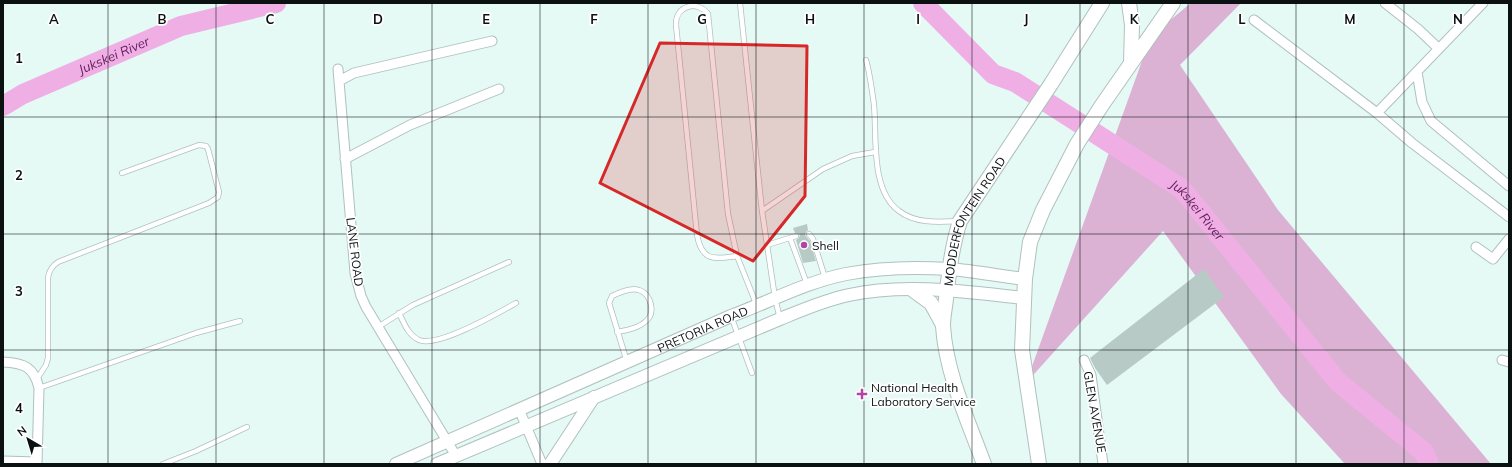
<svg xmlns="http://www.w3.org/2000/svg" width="1512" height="467" viewBox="0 0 1512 467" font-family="Mulish,sans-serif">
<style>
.green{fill:#dbb2d3}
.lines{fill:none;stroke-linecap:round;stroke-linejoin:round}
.river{stroke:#efafe5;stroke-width:20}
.building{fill:#b7cac6}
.service-casing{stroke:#afc1be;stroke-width:6}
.minor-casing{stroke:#afc1be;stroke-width:11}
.secondary-casing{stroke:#afc1be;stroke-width:14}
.primary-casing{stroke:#afc1be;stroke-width:16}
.service{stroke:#fff;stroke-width:4.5}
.minor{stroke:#fff;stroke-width:9}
.secondary{stroke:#fff;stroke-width:12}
.primary{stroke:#fff;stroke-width:14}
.marked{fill:#d62828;fill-opacity:0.2;stroke:#d62828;stroke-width:3;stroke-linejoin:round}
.grid{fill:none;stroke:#0a1110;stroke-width:1;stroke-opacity:0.55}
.poi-dot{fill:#b145a5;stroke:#fff;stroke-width:1.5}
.labels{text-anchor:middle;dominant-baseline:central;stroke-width:3.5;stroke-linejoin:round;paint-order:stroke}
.street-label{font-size:12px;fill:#0a1110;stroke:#fff}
.poi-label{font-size:12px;fill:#0a1110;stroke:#fff;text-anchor:start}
.water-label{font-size:13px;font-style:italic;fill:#651c5d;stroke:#fff}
.grid-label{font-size:13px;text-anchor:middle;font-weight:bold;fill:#0a1110;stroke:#fff;stroke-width:3.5;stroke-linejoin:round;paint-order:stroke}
</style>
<rect width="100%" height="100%" fill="#e5f9f5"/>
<path class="green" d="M1191,3H1241L1180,65L1278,210L1491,464H1345L1281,394L1163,231L1026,383L1151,36Z"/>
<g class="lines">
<g class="river">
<path id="s1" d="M923,3L993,74L1015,82L1182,189L1338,382L1424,452L1429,464"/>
<path id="s2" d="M3,106L23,94L181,26L276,3"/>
</g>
</g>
<path class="building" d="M807,224L808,230L806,232L805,235L810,241L816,261L803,263L796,240L799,238L800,235L798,233H795L793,228Z
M1204,269L1224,297L1107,385L1095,368L1090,358Z"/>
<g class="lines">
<g class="service-casing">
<path id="service" d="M740,3L762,211L775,298L780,319
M866,60C870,74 872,90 874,105C877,136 870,190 899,211C916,224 939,222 959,221
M762,211L823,169L852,156L875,152
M809,234L813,239L825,278
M790,238L807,284
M767,245L796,236
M737,256C714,259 702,262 697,235L676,25C675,5 698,0 708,14L728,214L737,256L757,306
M399,313C404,323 408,335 419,340C438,348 498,313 516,303
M731,316L752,373
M378,327L413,305L509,262
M617,332C627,330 639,328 646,321C656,313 651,294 639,290C631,287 620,292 612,296L609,303L627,362
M37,379L46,365L48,358V278C49,270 52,266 58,262L209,203L218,197L219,192L208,149L206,146L199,145L122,173
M39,388L196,333L240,321
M163,464L196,451L247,427"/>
</g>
<g class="minor-casing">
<path id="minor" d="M1385,3L1418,29L1438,48
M1254,20L1377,113L1412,143L1509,217
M338,69L355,273L361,296L366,307L456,456
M1417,72L1422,102L1431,121L1509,186
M339,81L354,73L492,41
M1377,113L1483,3
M345,159L410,125L499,89
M1476,247L1493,259L1509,239
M1084,360L1091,375L1103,464
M1502,360L1509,362
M3,362C24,363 34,367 39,388L37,464
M519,409L542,464
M3,461L37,462"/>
</g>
<g class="secondary-casing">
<g id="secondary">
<path id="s3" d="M396,464L731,316C769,302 806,282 846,274C878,268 916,267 949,269C974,271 1000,276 1025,279"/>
<path d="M437,464L780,319C802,310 825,300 849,295C905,283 967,292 1024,298"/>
<path d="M550,464L594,397"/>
</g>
</g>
<g class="primary-casing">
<g id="primary">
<path d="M1129,3L1132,25L1131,63"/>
<path d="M913,290L931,303L943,325"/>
<path id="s4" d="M984,464C968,420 946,374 943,326C943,317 945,308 946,299C949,272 952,246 960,221L1051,84L1102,3"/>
<path d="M1039,464L1022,350L1025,279L1030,242L1043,210L1077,144L1102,105L1173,3"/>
</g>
</g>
<use href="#service" class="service"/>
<use href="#minor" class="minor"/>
<use href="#secondary" class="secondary"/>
<use href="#primary" class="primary"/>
</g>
<path class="marked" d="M660,43L807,46L805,196L753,261L600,183Z"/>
<path class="grid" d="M108,3V464M216,3V464M324,3V464M432,3V464M540,3V464M648,3V464M756,3V464M864,3V464M972,3V464M1080,3V464M1188,3V464M1296,3V464M1404,3V464M3,117H1509M3,234H1509M3,350H1509"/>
<g class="poi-dot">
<circle cx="804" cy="245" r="4"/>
<path d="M860 388h4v4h4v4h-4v4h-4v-4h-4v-4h4z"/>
</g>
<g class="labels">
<g class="street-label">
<text stroke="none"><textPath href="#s4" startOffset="256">MODDERFONTEIN ROAD</textPath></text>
<text transform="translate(355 252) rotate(83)">LANE ROAD</text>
<text stroke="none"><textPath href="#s3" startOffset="335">PRETORIA ROAD</textPath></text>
<text transform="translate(1095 412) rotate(80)">GLEN AVENUE</text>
</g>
<g class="poi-label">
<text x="812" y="245">Shell</text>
<text x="871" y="387">National Health<tspan x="871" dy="14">Laboratory Service</tspan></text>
</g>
<g class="water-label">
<text stroke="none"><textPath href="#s2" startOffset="122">Jukskei River</textPath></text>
<text stroke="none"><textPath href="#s1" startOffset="347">Jukskei River</textPath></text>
</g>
</g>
<g class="grid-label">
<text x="54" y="24">A</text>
<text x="162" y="24">B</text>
<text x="270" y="24">C</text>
<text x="378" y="24">D</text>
<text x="486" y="24">E</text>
<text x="594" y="24">F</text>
<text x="702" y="24">G</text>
<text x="810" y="24">H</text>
<text x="918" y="24">I</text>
<text x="1026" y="24">J</text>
<text x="1134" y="24">K</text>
<text x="1242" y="24">L</text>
<text x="1350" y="24">M</text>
<text x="1458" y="24">N</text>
<text x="19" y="63">1</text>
<text x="19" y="180">2</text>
<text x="19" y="296">3</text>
<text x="19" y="413">4</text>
</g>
<rect width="1512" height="467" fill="none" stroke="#0a1110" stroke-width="8"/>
<g transform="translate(28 439) rotate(322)" stroke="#ffffff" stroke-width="3" paint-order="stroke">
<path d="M0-3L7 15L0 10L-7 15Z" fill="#0a1110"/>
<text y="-6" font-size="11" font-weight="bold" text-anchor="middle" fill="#0a1110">N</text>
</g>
</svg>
